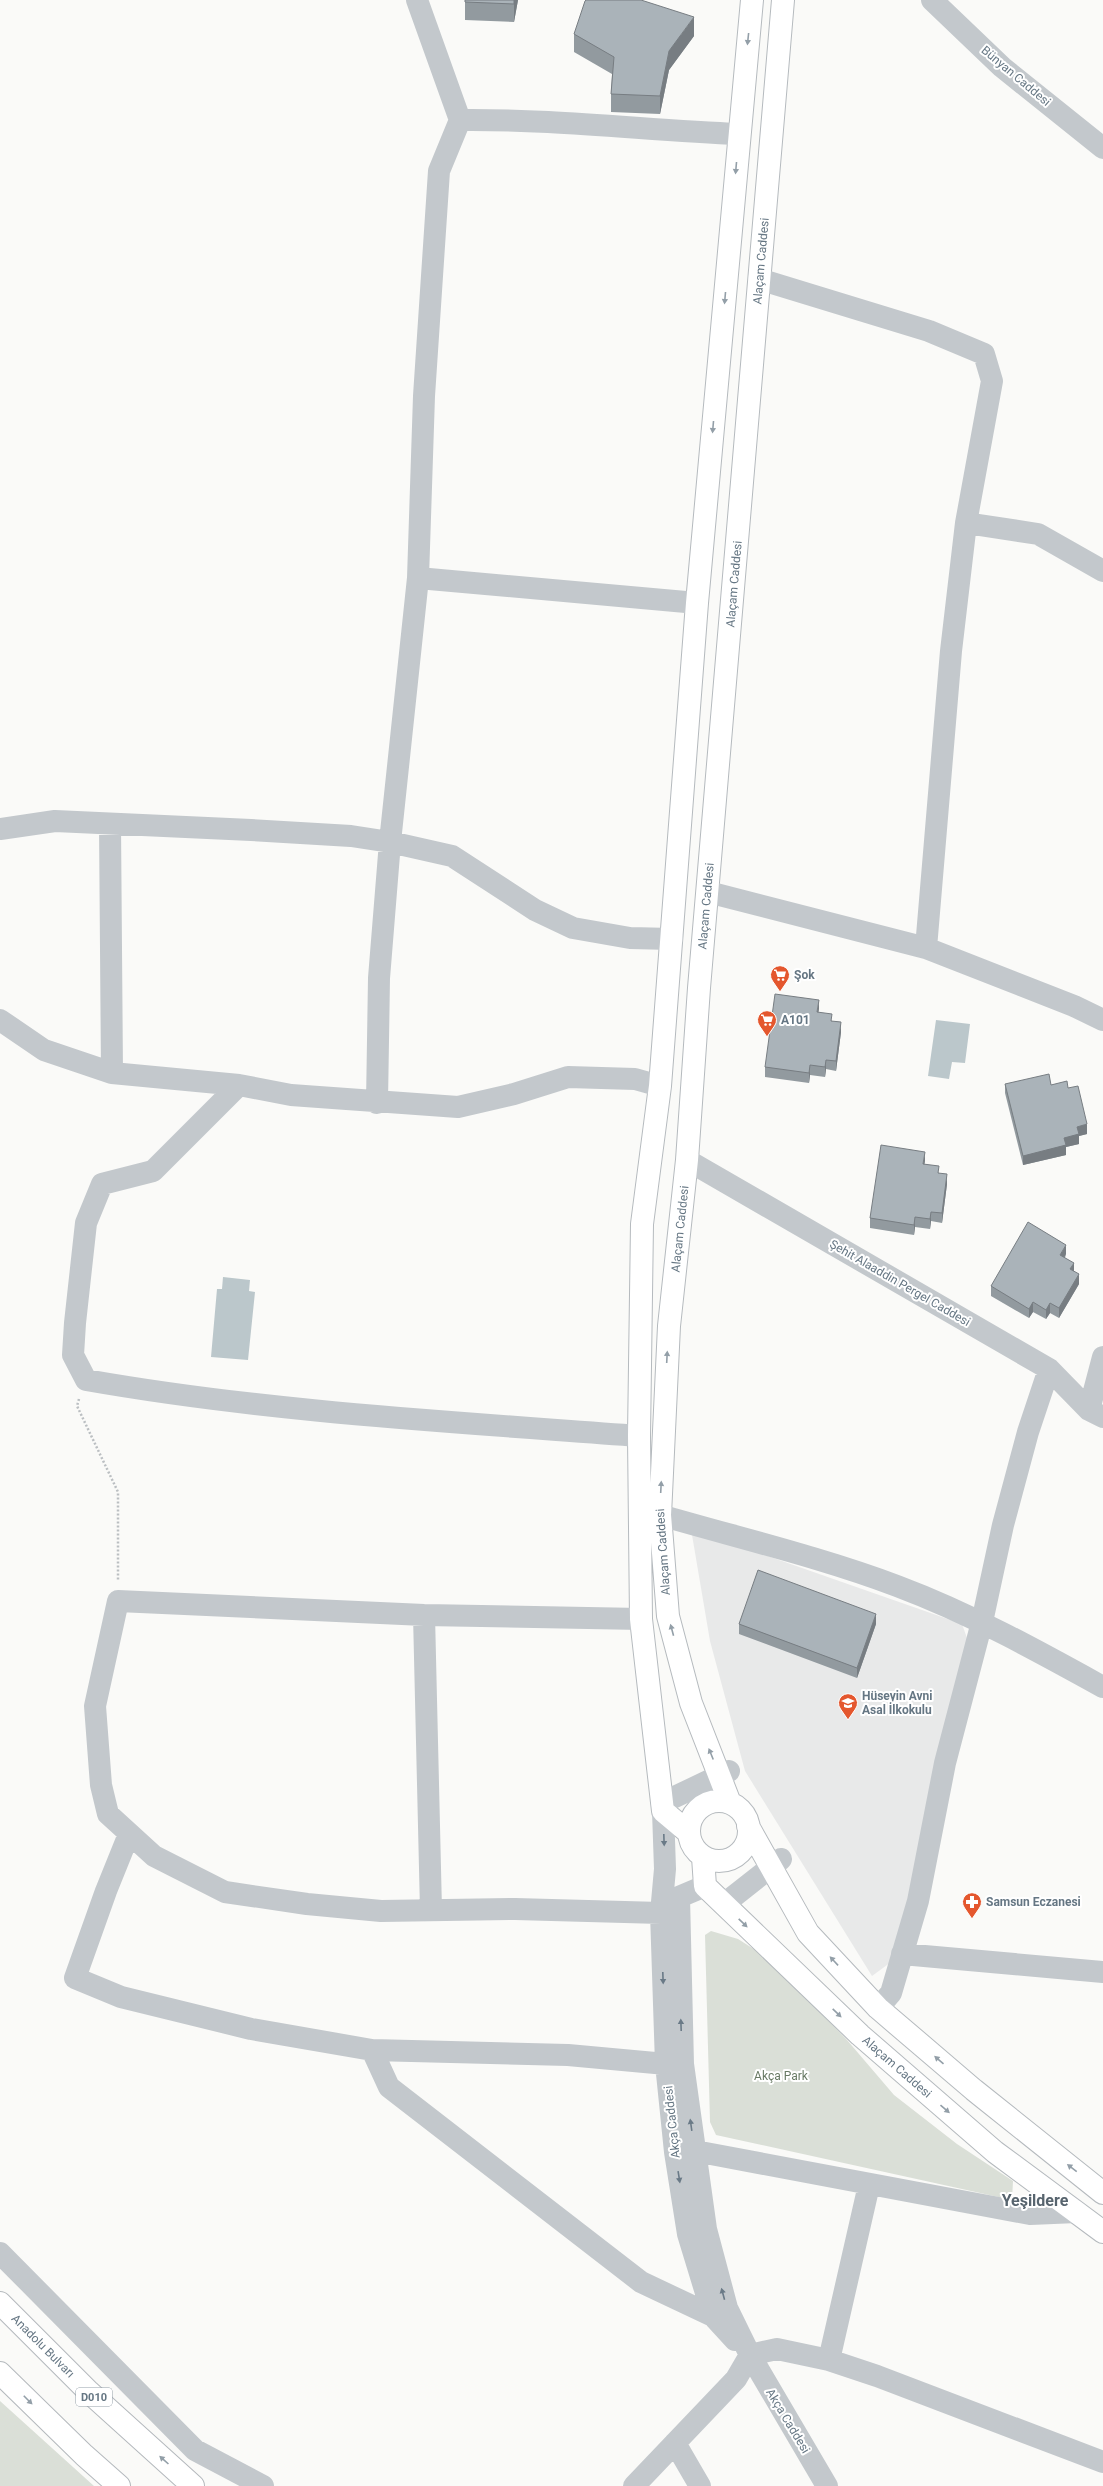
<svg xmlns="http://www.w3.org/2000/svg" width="1103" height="2486" viewBox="0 0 1103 2486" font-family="Roboto,sans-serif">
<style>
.built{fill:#e8e9e9}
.green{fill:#dadfd7}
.water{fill:#bbc7cb}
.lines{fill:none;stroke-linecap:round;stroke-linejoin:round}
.major-casing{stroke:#b5babe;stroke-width:24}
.highway-casing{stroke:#b4b9bd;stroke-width:24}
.path{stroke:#bbbfc2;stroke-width:2.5;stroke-dasharray:2 2;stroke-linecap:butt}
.minor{stroke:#c3c8cc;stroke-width:22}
.major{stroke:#fff;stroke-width:22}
.highway{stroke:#fff;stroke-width:22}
.wall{fill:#929a9f}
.shaded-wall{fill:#777d82}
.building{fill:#aab3b9;stroke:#777d82}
.oneway{fill:#939fa8}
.oneway2{fill:#6a7a87}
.labels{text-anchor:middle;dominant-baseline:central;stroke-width:4;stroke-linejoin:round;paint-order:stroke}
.shield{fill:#fff;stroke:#939fa8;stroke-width:1}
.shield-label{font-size:11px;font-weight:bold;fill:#657683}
.street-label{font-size:12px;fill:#657683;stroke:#fff}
.poi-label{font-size:12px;font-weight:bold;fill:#657683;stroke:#fff;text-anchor:start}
.park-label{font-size:12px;fill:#687a64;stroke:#fff}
.district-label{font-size:16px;font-weight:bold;fill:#57646e;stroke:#fff}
</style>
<rect width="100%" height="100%" fill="#fafaf8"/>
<path class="built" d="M691,1529L962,1624L978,1669L902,1954L872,1976L745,1771L710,1641Z"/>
<path class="green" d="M711,1931L738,1939L771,1960L847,2040L894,2095L957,2144L1013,2181L1012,2200L716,2135L710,2122L705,1935Z
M0,2401L94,2486H0Z"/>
<path class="water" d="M936,1020L970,1024L965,1063L952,1062L949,1079L928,1076Z
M223,1277L250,1280L249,1291L255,1292L248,1360L211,1357L217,1289H222Z"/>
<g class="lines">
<g class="major-casing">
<path id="major" d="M689 1831a30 30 0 1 1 60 0a30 30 0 1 1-60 0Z
M730,1803L691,1703L668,1616L660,1515L669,1326L687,1160L699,988L783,0
M748,1826L808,1933L878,2008L974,2090L1103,2193
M688,1832L663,1811L641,1619L639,1436L642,1224L660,1086L697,603L752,0
M703,1857L705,1886L860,2035L995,2152L1103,2232"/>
</g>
<g class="highway-casing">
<path id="highway" d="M0,2303L89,2392L193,2486
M0,2373L84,2455L119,2486"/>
</g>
<path class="path" d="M79,1399L77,1406L118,1492V1581"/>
<path class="minor" d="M417,0L460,120
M932,0L1002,67L1103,148
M759,279L929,331L984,354L992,381L966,523L951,651L926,948
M966,523L1038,534L1103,571
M418,578L697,603
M110,824L112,1073
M0,829L55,821L251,830L351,836L390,842L379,978L377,1103
M708,892L926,948L1074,1006L1103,1020
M672,939L630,938L573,928L535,910L452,856L390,842L418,578L424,396L439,171L460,120C553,119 646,130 739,134
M0,1020L44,1050L112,1073L239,1085
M687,1160L1049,1369L1089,1410L1103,1417
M1089,1410L1103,1357
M639,1436C454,1422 268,1412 86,1380L73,1355L75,1323L86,1223L102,1184L153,1171L239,1085L291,1095L458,1107L514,1094L568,1077L635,1079L660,1086
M660,1515C739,1538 820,1557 897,1586C969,1613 1036,1650 1103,1687
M424,1615L431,1910
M641,1619L424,1615L118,1601L95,1706L101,1785L108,1814L154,1856L225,1892L307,1904L381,1911L515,1909L661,1913
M662,1803L729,1771
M663,1811L665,1869L661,1913L666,2064L675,2152L688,2234L713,2316L735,2340
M129,1834L106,1891L75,1978L121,1997L251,2029L372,2050L568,2055L666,2064
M705,1886L679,1897L683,2064L706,2229L727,2308L750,2355L827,2486
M724,1904L781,1859
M902,1954L1103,1972
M878,2008L891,1993L918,1901L945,1763L982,1622L1003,1525L1028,1432L1049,1369
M372,2050L389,2087L641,2282L713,2316
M695,2151L1030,2214L1077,2212
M0,2253L195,2450L263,2486
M829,2360L869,2185
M675,2443L700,2486
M634,2486L736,2379L750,2355L777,2349L829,2360L877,2376L1103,2462"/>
<use href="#major" class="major"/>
<use href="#highway" class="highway"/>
</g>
<path class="wall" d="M465,0H518L514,22L465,20Z
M574,34L694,36L669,70L660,114L611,112V94L612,74L574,52Z
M819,1009L818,1012L832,1021L841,1032L836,1071L826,1069L825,1077L810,1075L809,1083L765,1077V1067Z
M1005,1084L1051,1085L1068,1088L1087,1134L1079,1136V1144L1066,1147V1155L1023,1165L1005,1093Z
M925,1161L924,1164L939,1173L947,1184L942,1223L931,1221L930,1229L915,1227L914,1235L870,1228V1218Z
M1066,1254L1065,1258L1074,1271L1079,1284L1059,1318L1050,1313L1046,1319L1033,1312L1029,1318L991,1296V1286Z
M739,1624H876L857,1678L739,1634Z"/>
<path class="shaded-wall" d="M514,0H518L514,22Z
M694,17V36L669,70L660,114V96L669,51Z
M819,1000V1009L817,1021V1012Z
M841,1022V1032L836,1071V1061Z
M826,1060V1069L825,1077V1067Z
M810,1065V1075L809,1083V1073Z
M1087,1124V1134L1079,1136V1144L1066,1147V1155L1023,1165V1156L1064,1138L1077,1127Z
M925,1152V1161L923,1173V1164Z
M947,1174V1184L942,1223V1213Z
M931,1212V1221L930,1229V1219Z
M915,1217V1227L914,1235V1225Z
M1066,1245V1254L1060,1265V1255Z
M1074,1263V1273L1070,1269Z
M1079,1274V1284L1059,1318V1308Z
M1033,1302V1312L1029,1318V1309Z
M1050,1303V1313L1046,1319V1310Z
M876,1614V1624L857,1678V1668Z"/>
<path class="building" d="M465,0H514V4L465,2Z
M586,0H641L694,17L669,51L660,96L611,94L614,57L574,34L585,1Z
M775,994L819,1000L817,1012L832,1014L831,1021L841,1022L836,1061L826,1060L825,1067L810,1065L809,1073L765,1067Z
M1049,1074L1051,1085L1067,1081L1068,1088L1078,1086L1087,1124L1077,1127L1079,1134L1064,1138L1066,1145L1023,1156L1005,1084Z
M881,1145L925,1152L923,1164L939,1166L938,1173L947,1174L942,1213L931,1212L930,1219L915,1217L914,1225L870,1218Z
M1028,1222L1066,1245L1060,1255L1074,1263L1070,1269L1079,1274L1059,1308L1050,1303L1046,1310L1033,1302L1029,1309L991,1286Z
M758,1570L876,1614L857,1668L739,1624Z"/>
<defs><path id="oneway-solid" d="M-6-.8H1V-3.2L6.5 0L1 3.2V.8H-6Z"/></defs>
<g class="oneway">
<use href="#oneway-solid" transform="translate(748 39) rotate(96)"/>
<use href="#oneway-solid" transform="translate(736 168) rotate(95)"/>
<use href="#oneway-solid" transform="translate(725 298) rotate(95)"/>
<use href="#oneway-solid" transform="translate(713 427) rotate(95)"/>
<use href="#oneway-solid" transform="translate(667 1357) rotate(-87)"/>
<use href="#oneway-solid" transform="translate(661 1487) rotate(-87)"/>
<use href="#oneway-solid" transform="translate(672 1630) rotate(-105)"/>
<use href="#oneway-solid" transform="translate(711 1754) rotate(-112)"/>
<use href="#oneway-solid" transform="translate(743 1923) rotate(44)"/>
<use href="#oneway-solid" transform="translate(834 1961) rotate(-133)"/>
<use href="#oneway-solid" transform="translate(837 2013) rotate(44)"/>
<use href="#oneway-solid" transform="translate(939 2060) rotate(-139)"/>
<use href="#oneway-solid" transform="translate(945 2109) rotate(41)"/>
<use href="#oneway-solid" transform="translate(1072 2168) rotate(-142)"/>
<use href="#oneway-solid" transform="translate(28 2400) rotate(45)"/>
<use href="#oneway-solid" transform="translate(164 2460) rotate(-138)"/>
</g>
<g class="oneway2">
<use href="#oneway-solid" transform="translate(664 1840) rotate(88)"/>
<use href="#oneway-solid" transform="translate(663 1978) rotate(88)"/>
<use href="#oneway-solid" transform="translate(681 2025) rotate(-92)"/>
<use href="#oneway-solid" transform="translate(691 2125) rotate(-98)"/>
<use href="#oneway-solid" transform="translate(679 2177) rotate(81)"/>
<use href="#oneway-solid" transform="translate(723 2294) rotate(-105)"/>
</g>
<defs>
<g id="supermarket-pin" transform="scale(1)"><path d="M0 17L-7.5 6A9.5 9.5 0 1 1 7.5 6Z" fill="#e4572e" stroke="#fff"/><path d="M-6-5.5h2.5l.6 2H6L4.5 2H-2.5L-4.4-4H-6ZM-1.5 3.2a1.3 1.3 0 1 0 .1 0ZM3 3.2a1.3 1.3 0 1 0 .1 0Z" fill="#fff"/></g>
<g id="school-pin" transform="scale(1)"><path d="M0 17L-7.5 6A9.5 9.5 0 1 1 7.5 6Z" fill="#e4572e" stroke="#fff"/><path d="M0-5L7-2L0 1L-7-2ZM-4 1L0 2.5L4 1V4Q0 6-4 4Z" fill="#fff"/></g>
<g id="pharmacy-pin" transform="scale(1)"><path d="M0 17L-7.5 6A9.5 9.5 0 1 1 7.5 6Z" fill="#e4572e" stroke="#fff"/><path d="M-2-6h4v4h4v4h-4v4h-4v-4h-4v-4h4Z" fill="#fff"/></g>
</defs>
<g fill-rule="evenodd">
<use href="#supermarket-pin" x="780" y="975"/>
<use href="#supermarket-pin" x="767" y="1020"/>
<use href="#school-pin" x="848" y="1703"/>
<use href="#pharmacy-pin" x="972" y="1902"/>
</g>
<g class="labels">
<rect class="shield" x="76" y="2388" width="36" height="18" rx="3"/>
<g class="shield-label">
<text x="94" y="2397">D010</text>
</g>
<g class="street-label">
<text transform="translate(1016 76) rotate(40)">Bünyan Caddesi</text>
<text transform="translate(761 261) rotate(-85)">Alaçam Caddesi</text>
<text transform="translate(734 584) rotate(-85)">Alaçam Caddesi</text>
<text transform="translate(706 906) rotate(-85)">Alaçam Caddesi</text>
<text transform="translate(680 1229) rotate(-84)">Alaçam Caddesi</text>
<text transform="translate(900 1283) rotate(30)">Şehit Alaaddin Pergel Caddesi</text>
<text transform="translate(663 1552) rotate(-94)">Alaçam Caddesi</text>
<text transform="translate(897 2067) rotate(41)">Alaçam Caddesi</text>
<text transform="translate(672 2122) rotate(-96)">Akça Caddesi</text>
<text transform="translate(43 2346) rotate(45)">Anadolu Bulvarı</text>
<text transform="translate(788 2421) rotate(59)">Akça Caddesi</text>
</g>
<g class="poi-label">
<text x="794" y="975">Şok</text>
<text x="781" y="1020">A101</text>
<text x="862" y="1696">Hüseyin Avni<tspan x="862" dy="14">Asal İlkokulu</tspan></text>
<text x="986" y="1902">Samsun Eczanesi</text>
</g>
<g class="park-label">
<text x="781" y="2076">Akça Park</text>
</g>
<g class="district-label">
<text x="1035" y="2200">Yeşildere</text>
</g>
</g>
</svg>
